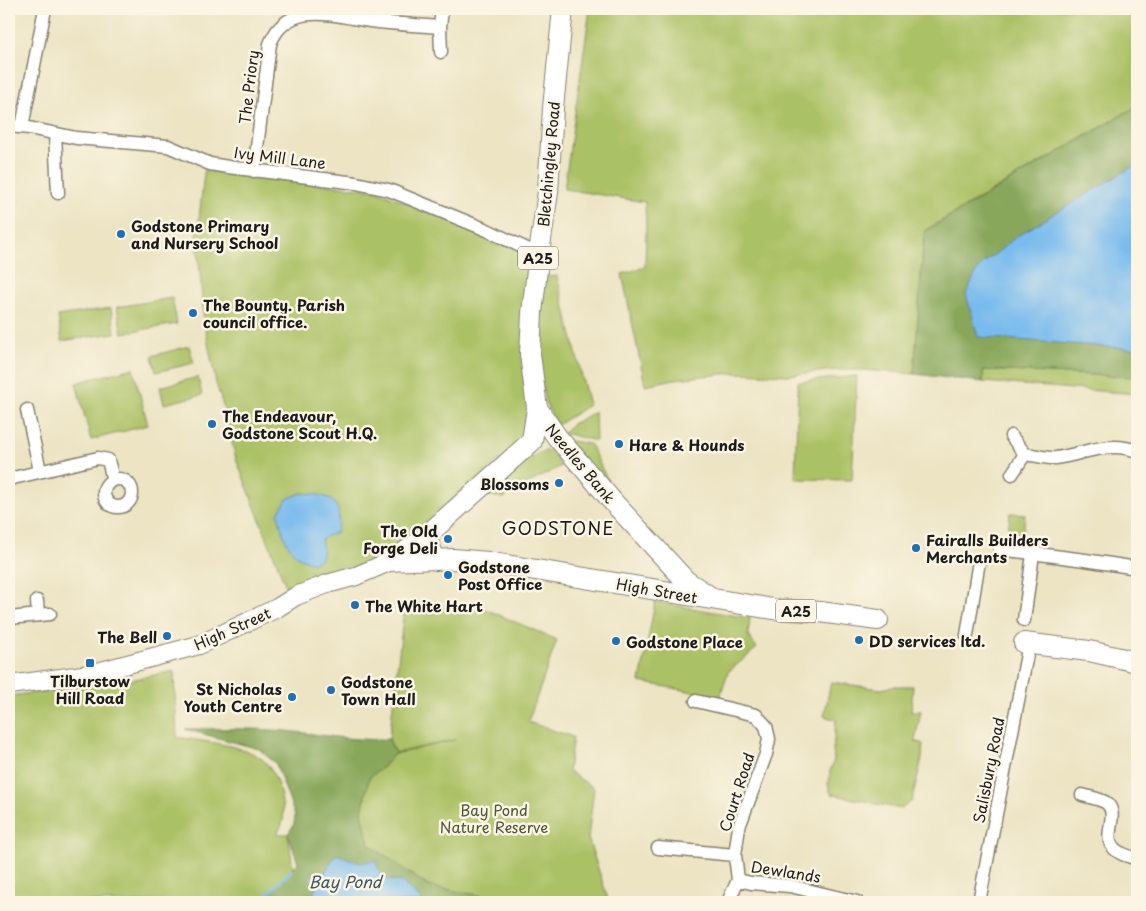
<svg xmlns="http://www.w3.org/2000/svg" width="1146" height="911" viewBox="0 0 1146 911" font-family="'Playpen Sans',sans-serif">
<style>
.green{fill:#abc165;stroke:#646e40}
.forest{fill:#88a75a;stroke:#52623b}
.water{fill:#79bbee;stroke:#4a6c85}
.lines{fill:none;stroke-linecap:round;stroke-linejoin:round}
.stream{stroke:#79bbee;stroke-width:3}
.minor-casing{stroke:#848070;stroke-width:15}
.secondary-casing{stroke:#848070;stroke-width:20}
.primary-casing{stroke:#848070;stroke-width:22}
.minor{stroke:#fff;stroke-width:12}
.secondary{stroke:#fff;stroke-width:18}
.primary{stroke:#fff;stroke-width:20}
.poi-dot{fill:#1f6fb2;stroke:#fcf5e5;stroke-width:2}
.labels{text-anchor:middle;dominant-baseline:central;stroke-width:5;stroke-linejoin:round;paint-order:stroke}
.shield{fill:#fcf5e5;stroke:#5f5d58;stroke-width:1}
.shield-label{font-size:14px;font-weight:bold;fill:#1c1c1c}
.street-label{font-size:15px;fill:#1c1c1c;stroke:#fcf5e5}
.poi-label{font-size:15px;font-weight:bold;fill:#1c1c1c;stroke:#fcf5e5;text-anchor:start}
.park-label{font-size:15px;fill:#4e5636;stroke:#fcf5e5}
.water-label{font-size:16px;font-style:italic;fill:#3d5466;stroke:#fcf5e5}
.quarter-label{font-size:18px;letter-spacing:1px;fill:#1c1c1c;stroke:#fcf5e5}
</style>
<rect width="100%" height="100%" fill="#fcf5e5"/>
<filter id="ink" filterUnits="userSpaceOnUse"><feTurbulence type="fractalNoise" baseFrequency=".02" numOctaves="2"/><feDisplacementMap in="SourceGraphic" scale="10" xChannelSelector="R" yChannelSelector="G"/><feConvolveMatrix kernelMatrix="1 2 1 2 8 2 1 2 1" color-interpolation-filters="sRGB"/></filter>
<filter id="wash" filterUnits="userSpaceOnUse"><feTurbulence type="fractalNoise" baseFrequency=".0096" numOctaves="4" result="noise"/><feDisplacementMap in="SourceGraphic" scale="20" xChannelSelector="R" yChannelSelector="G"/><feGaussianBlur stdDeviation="1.12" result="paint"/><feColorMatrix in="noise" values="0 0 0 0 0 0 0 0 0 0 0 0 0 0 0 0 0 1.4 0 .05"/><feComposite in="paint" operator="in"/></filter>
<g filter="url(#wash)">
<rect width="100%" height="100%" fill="#ece4c3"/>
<path class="green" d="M590,9H1137V106L925,230L914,374L863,370H836L788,375L734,373L675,379L645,385L622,274L645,267L646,231L645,202L564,189Z
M205,164L229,174L376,190L516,249L526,259L528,278L530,431L405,547L289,594L236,459L224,409L216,383L204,323L197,237Z
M557,276L589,405L557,425L546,404L537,364L543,277Z
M172,298L177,324L122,333L117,307Z
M111,308L115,333L62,341L58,316Z
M189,346L194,363L156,372L152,356Z
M133,368L148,425L91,440L76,383Z
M983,370L1137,377V394L983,382Z
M857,376L852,480L795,479L798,382Z
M198,377L202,395L164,404L160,387Z
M595,412L596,441L563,433L572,424Z
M566,440L590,444L611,487Z
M550,450L561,466C542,477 522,485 504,498L488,496C505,481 528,453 550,450Z
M1010,513L1025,514L1022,544L1009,542L1008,534Z
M655,602L750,618L748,636L757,648L728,672L720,697L640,682Z
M481,607L557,640L528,722L573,737L568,771L594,788L588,838L609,902H9V696L125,681L174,671L177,737C200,741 245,745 262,759C272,767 279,785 281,797C284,814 286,819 277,834H288L295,882L304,856L387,756L455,740L395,753L389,739L404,610Z
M831,682L881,689L895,686H913L911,711H921L915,741L923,744L922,758L912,801L901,809L831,794L828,784L830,771L834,760L833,749L836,720L824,716Z"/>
<path class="forest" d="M1137,106V377L983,370V382L914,374L924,232Z
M185,729C214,729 244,728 273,730C312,732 350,742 389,739L395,753L382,768L369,778L362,812L369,844L428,886L483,896L492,902H424L402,882L382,878L360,863L336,854L316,887L310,902H258L298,863L288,834L294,824L295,816L276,764L259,749Z"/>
<path class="water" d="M1137,164V349L978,337L966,294L978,268L1017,236Z
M301,493C329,494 346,501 336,533L327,536L321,540L323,548L321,559L312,563C308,561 301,559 297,556C285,546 281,527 278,513L287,499Z
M336,854L360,863L375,860L382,878L402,882L424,902H310L316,887Z"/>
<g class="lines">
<path class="stream" d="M312,877L320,880L321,882
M259,902L291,871"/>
</g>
</g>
<g filter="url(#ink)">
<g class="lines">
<g class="minor-casing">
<path id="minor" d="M440,27L442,9
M9,126L29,128L76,138L168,146L210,164L228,167L356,183L389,190L487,230L533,252L539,253
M22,127L45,9
M55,134L58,193
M254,171L270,44C287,0 333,15 370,21C393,24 417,25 440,27L441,52
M27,410L40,471
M1011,436L1025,454C1035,455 1047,459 1056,458C1084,454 1109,440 1137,451
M1012,474L1025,454
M104 493a14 14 0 1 1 28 0a14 14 0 1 1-28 0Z
M9,479L98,458L108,460L113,480
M1000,549L1085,560L1137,568
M37,601L38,615
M9,618L50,614
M1024,620L1033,554
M967,635L979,561
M696,701L756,715L766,726L769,739L766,754L739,827L735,855L738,880L751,883L790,886L857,902
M1082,795C1090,797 1099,799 1105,802C1121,812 1102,835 1113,847C1118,854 1129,856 1137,859
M658,848L735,855
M728,902L738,880
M979,902L1029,644"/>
</g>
<g class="secondary-casing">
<path id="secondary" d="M389,562L436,560
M9,685L90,674L199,645L277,608L296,596L327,584L356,576L389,562L425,537"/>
</g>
<g class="primary-casing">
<path id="primary" d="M563,9L553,108L548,192L539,253L532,313L530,354L537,408L532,441L425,537L436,560L453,559L488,562L773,609L820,612L878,620
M537,408L557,437L614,503L686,581L709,596
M1024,643L1089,651L1137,662"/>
</g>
<use href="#minor" class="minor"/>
<use href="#secondary" class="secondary"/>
<use href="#primary" class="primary"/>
</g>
</g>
<g class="poi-dot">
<circle cx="121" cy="234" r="5"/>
<circle cx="193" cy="313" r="5"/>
<circle cx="212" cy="424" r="5"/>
<circle cx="619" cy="444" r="5"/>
<circle cx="559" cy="483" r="5"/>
<circle cx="448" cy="539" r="5"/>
<circle cx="916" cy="548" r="5"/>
<circle cx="448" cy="575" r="5"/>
<circle cx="355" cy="605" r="5"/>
<circle cx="167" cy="636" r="5"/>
<circle cx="859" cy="640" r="5"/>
<circle cx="616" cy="641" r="5"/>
<rect x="85" y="658" width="10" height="10" rx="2.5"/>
<circle cx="331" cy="690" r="5"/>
<circle cx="292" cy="697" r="5"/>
</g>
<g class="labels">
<g class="shield">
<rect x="518" y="246.5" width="40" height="23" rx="4"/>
<rect x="776" y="599.5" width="40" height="23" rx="4"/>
</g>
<g class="shield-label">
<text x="538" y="258">A25</text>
<text x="796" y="611">A25</text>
</g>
<g class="street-label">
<text transform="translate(248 87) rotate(-83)">The Priory</text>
<text transform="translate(280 157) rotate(7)">Ivy Mill Lane</text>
<text transform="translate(548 164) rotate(-85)">Bletchingley Road</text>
<text transform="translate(581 463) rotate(50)">Needles Bank</text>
<text transform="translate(657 590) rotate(10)">High Street</text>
<text transform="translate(232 628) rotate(-24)">High Street</text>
<text transform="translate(988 770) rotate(-79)">Salisbury Road</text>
<text transform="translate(736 792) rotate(-72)">Court Road</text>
<text transform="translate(786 871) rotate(9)">Dewlands</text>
</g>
<g class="poi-label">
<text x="131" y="225">Godstone Primary<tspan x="131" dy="17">and Nursery School</tspan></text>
<text x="203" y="304">The Bounty. Parish<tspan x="203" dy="17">council office.</tspan></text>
<text x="222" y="415">The Endeavour,<tspan x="222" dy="17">Godstone Scout H.Q.</tspan></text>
<text x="629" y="444">Hare &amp; Hounds</text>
<text x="549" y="483" text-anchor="end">Blossoms</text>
<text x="438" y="530" text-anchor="end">The Old<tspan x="438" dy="17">Forge Deli</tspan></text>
<text x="926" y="539">Fairalls Builders<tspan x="926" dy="17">Merchants</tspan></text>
<text x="458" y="566">Godstone<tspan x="458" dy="17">Post Office</tspan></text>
<text x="365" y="605">The White Hart</text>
<text x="157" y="636" text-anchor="end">The Bell</text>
<text x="869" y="640">DD services ltd.</text>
<text x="626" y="641">Godstone Place</text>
<text x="90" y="680" text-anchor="middle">Tilburstow<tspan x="90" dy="17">Hill Road</tspan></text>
<text x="341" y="681">Godstone<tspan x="341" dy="17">Town Hall</tspan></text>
<text x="282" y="688" text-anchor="end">St Nicholas<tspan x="282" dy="17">Youth Centre</tspan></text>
</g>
<g class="park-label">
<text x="494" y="809">Bay Pond<tspan x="494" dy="17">Nature Reserve</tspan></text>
</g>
<g class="water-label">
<text x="345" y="881">Bay Pond</text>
</g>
<g class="quarter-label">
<text x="558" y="527">GODSTONE</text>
</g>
</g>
<rect width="1146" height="911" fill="none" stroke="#fcf5e5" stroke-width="30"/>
</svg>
